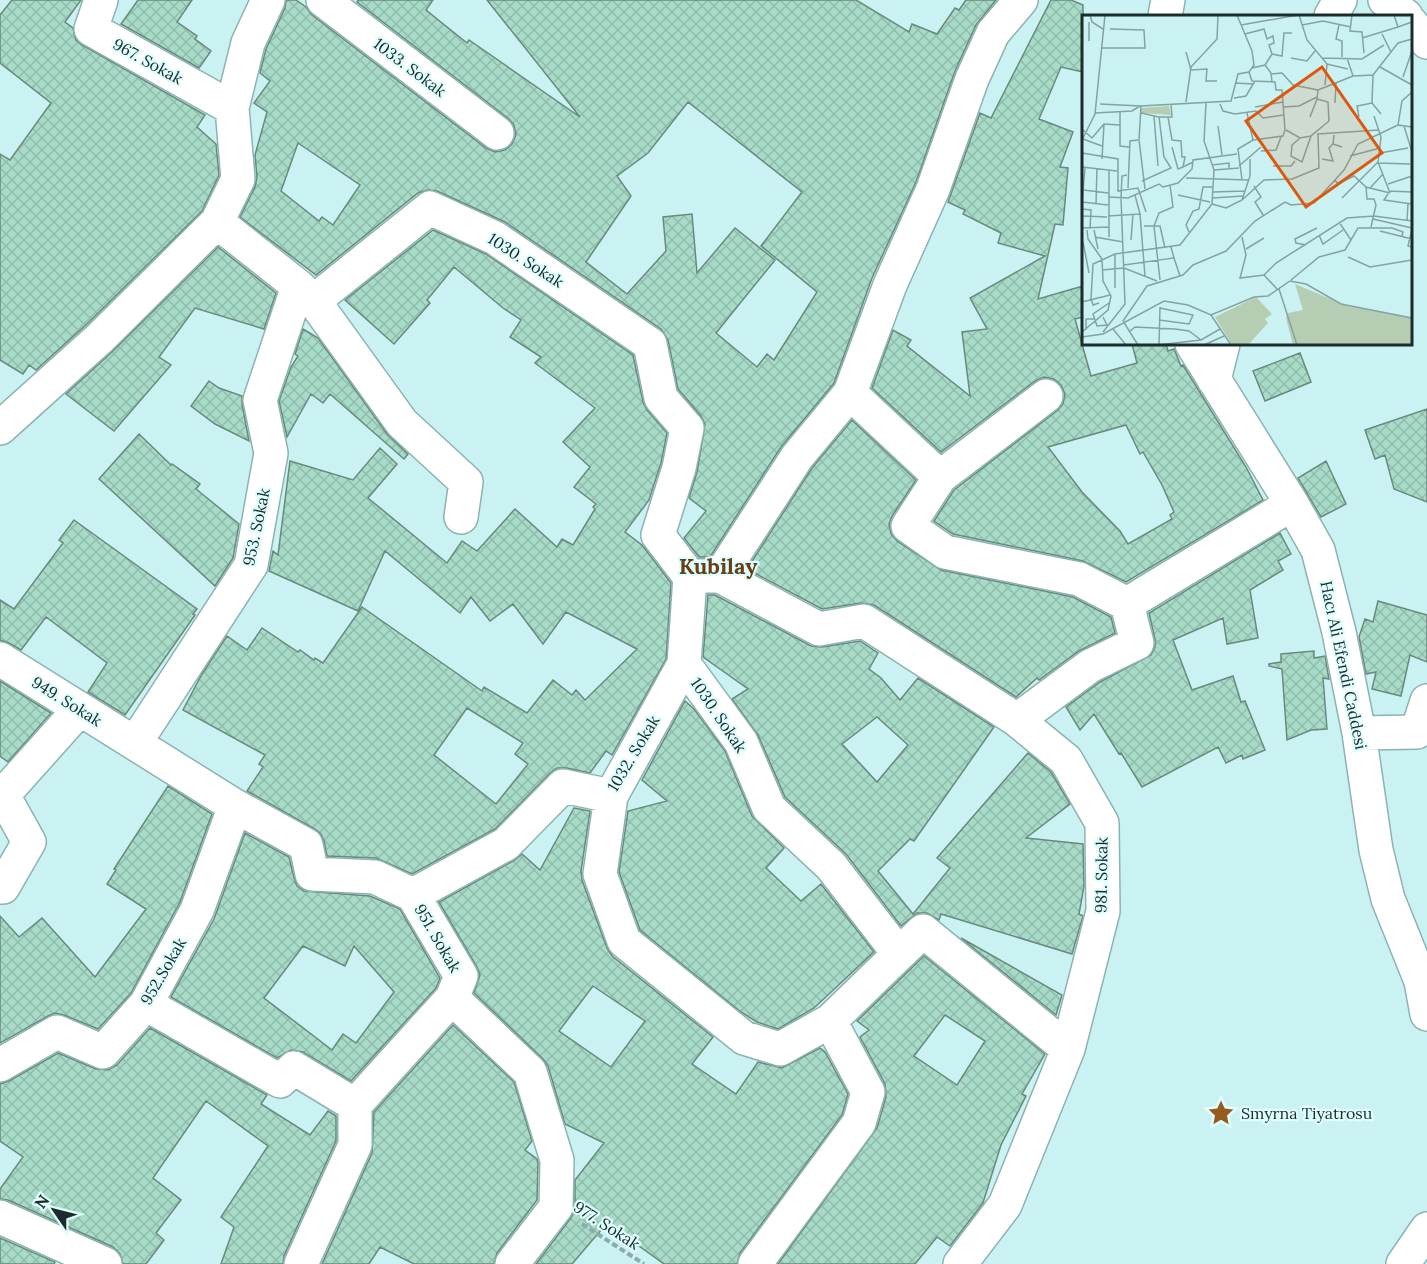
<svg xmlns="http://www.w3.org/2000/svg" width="1427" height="1264" viewBox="0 0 1427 1264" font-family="Lora,serif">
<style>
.building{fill:url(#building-cross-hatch);stroke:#69897d;stroke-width:1.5;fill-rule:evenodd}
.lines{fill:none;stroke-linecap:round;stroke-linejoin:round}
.minor-casing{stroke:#8db2b2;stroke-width:36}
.path{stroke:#8dabab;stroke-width:4;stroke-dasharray:6 3;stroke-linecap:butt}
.minor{stroke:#fff;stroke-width:33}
.labels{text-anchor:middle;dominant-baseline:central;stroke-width:4.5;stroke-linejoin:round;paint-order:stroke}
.street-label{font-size:16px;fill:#1c2b2b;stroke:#dffefe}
.poi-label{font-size:16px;fill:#1c2b2b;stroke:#dffefe;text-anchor:start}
.district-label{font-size:22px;font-weight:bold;fill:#683e15;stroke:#dffefe}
.inset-road{fill:none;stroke:#85a2a2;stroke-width:1.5}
.view{fill:#de570e;fill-opacity:0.15;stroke:#de570e;stroke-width:3}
.inset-edge{fill:none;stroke:#1c2b2b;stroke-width:3}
</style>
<defs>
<pattern id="building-cross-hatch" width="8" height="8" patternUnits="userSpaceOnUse" patternTransform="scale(1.5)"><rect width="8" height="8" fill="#a7dbc7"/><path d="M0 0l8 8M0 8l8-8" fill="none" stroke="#8fbcab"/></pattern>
</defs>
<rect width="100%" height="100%" fill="#cbf2f2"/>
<path class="building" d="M12,0H81L65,22L73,28L76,40L82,45L205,115L197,127L216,144L219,175L202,211L87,324L36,370L29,365L23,374L0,360V154L10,160L51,103L0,63V15Z
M138,0H192L177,22L197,36L195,39L211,51L199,68L121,24Z
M286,0H296L306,7L312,15L486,148L495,152L505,150L512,144L516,135L514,125L509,119L357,2L358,0H433L426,10L467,43L469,40L580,117L487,0H856L909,32L912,24L937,34L955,8L959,10L966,0H996L976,25L955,71L916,182L872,278L834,383L781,447L710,557H699L684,538L706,511L689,498L697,472L705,424L701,416L678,389L668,340L661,329L505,222L437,191L427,190L418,193L316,275L240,217L255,187L257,177L255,155L267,112L254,103L270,81L260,73L266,49L285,8ZM688,102L802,192L761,246L817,292L774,360L767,354L757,367L716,333L775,260L735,228L697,273L692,214L663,217L666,251L627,294L586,262L631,196L617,176L648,153ZM298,143L360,185L333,225L322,217L319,221L281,191Z
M1051,0H1071L1083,5V72L1061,67L1039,119L1073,132L1060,167L1068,168L1063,225L1055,224L1038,299L1083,286V317L1075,319L1091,376L1137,363L1132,344H1166L1168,351L1174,349L1181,366L1183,365L1246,467L1263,500L1126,582L1083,561L953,534L934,521L954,490L1058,410L1063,404L1065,394L1061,385L1054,379L1044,377L1035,381L941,452L872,388L893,330L911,340L907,346L970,396L962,332L987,329L970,298L1045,256L998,243L1001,233L963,214L965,210L948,202L980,113L991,118ZM1126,425L1140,454L1143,452L1162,485L1174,512L1170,515L1172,519L1128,544L1120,531L1082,492L1048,447Z
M433,230L486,254L633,355L643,402L647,410L667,433L661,463L649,500L625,532L642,545L671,583L666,659L612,755L606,751L590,773L567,768H557L550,773L495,829L412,874L376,858L327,856L324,841L321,834L315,829L247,791L263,767L259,764L265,755L183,710L202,674L227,636L247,650L262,628L298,652L300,650L314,660L315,658L323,663L362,607L482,691L484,687L527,713L553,680L572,695L576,690L585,700L637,649L566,612L543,644L513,604L490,621L471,597L460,613L385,551L358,611L269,571L273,551L278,555L290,461L353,480L380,448L397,464L368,498L447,563L462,541L477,551L515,509L557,547L562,539L573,545L595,509L593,507L596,504L574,487L590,467L563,442L595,408L535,363L541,357L510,337L521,320L503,308L454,267L427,300L430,303L394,344L345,300ZM467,708L523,743L515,754L528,764L496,804L434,755Z
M218,247L276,293L264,329L195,308L159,357L171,365L114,431L66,394L113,351Z
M303,329L318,338L387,434L408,454L404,459L330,394L323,403L311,394L287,437L279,401L291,367L298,356L295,354Z
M1300,353L1311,382L1265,401L1253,371Z
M209,381L219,388L242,396V404L249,441L215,424L191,406Z
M1427,409V502L1394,489L1385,455L1375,459L1365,430Z
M852,420L916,480L892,516L889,524L891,534L897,541L941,570L1073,597L1111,617L1115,633L1079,651L1039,680L1037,678L1016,697L874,605L861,603L822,609L747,569L812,468Z
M139,434L171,465L172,464L200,484L196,489L239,524L233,558L215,586L99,479Z
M1326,461L1346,504L1321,517L1298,478Z
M74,520L197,609L193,614L195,615L125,715L88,692L107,663L46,617L21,650L9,643L0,640V600L14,609L63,543L59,540Z
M1280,533L1291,554L1278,561L1283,570L1250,590L1258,638L1227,644L1223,618L1173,640L1192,690L1233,676L1241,702L1245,701L1265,750L1243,759L1242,755L1226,763L1218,747L1142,787L1121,753L1119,754L1094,714L1080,730L1066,707L1100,682L1151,655L1155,647V639L1149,613Z
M708,595H715L811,646L822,647L860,641L878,653L869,669L881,678L900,700L918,678L994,727L914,841L910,839L878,871L913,914L950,868L937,858L1028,753L1051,772L1070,804L1026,838L1083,844L1084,886L1079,914L1083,916L1072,954L941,914L939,920L927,913H917L901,926L846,854L785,797L758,735L732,699L748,689L703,657ZM877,717L908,745L877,782L842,744Z
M1378,601L1427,615V662L1410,655L1401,696L1372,689L1376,672L1366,674L1359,637L1365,619L1373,622Z
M1314,651V658L1325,656L1329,679L1323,678L1327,729L1311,730L1287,740L1282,669L1269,666V664L1281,662V654Z
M0,681L51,713L8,762L0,756Z
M685,701L694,709L725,751L752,816L784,848L766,868L801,901L821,884L874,952L814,1008L778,1029L757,1022L741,1012L640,930L619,872L628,811L667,801L642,780Z
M168,786L212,814L180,902L131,993L98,1029L64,1015L55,1013L48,1016L0,1043V916L19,937L42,918L95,977L146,909L107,884L116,870L114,869Z
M574,808L590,811L581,871L582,880L607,948L612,956L713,1037L692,1064L736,1094L758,1062L782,1068L820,1048L825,1052L848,1094L842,1115L740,1253L737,1264H664L607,1223L572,1264H536L571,1218L575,1207V1180L604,1143L565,1124L548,1066L543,1059L474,993L480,975L477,967L439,902L515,860L522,854L540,870ZM593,986L645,1021L611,1067L559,1031Z
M245,833L289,857L294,878L297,886L304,891L370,896L400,909L440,978L436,988L351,1081L303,1052L291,1050L277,1058L171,997L214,919ZM303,946L345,966L354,946L394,992L356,1043L343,1034L332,1050L264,998Z
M961,938L1062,995L1056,1015Z
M924,956L1045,1054L1022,1094L1026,1096L1001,1145L983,1203L950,1246L937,1237L915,1264H778L877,1128L886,1097L885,1084L860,1037L869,1030L857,1021ZM945,1015L985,1041L957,1085L914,1056Z
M453,1025L514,1082L532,1141L525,1150L537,1159L538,1163L537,1200L497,1253L494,1264H414L380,1247L369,1264H322L372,1153L374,1112Z
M150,1028L267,1095L261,1104L310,1135L328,1111L336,1116V1141L284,1256L283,1264H221L234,1227L221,1217L268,1146L206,1101L153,1178L181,1200L156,1233L164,1240L146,1264H123L120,1254L113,1247L8,1200L0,1199V1189L23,1157L0,1141V1084L9,1081L58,1053L96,1069L108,1070L117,1065Z
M0,1238L55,1262L54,1264H0Z"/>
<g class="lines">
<g class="minor-casing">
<path id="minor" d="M101,0L91,29L232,108
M323,0L497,133
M1385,0L1406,16
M1165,16L1168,0
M1331,16L1340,0
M1410,22L1427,42
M217,222L298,286L314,301L430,208L495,238L650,344L661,398L687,428L679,468L658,535L690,577L684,664L741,742L769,808L831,866L899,954L830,1021L780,1049L744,1038L624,941L600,874L611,796
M314,301L402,423L466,482L461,517
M1192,344L1292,504L1318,550L1339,632L1359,733L1376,850L1388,899L1421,981L1427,1014
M1214,380L1223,344
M850,393L940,477L1046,396
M0,428L100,338L217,222L238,179L232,108L248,43L268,0
M940,477L908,526L945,552L1079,579L1127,604L1137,643L1090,666L1017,720
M697,576H720L797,457L850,393L890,285L933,189L972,79L993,33L1021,0
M720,576L819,629L864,621L1017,720L1066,760L1102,823L1103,911L1068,1049L1005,1205L960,1264
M1127,604L1292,504
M0,659L235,806L306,845L312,874L375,877L413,895L461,976L452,998L355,1105V1145L301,1264
M1359,733L1417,732L1427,701
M135,743L251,565L271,453L260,400L298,286
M0,887H3L29,842L3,795L79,710
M413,895L506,844L563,786L611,796L684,664
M899,954L923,931L1068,1049
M452,998L530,1072L557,1160L556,1207L512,1264
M146,1004L280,1081L294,1068L355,1105
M0,1065L57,1032L103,1052L146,1004L197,910L235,806
M0,1217L105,1264
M755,1264L859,1123L868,1092L830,1021
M1403,1264L1427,1229"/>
</g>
<path class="path" d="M582,1224L644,1264"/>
<use href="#minor" class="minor"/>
</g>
<defs>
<g id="sight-bare" transform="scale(2.07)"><path d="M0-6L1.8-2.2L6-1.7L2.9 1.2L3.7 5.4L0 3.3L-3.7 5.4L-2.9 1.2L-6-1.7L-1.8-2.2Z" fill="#985b1e" stroke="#dffefe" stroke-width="2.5" paint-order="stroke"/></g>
</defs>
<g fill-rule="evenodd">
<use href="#sight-bare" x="1221" y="1113"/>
</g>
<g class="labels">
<g class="street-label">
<text transform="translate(148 61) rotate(29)">967. Sokak</text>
<text transform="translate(410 67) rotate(37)">1033. Sokak</text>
<text transform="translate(526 260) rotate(33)">1030. Sokak</text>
<text transform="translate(256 527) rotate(-78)">953. Sokak</text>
<text transform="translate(1344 665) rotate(78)">Hacı Ali Efendi Caddesi</text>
<text transform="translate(67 701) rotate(32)">949. Sokak</text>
<text transform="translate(719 715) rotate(56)">1030. Sokak</text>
<text transform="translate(633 753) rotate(-59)">1032. Sokak</text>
<text transform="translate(1101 875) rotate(-89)">981. Sokak</text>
<text transform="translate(438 938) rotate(60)">951. Sokak</text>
<text transform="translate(163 971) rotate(-60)">952.Sokak</text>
<text transform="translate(607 1225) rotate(33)">977. Sokak</text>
</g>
<g class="poi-label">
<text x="1241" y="1113">Smyrna Tiyatrosu</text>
</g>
<g class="district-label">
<text x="718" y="566">Kubilay</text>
</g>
</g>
<g transform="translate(1082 15)">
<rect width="330" height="330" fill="#cbf2f2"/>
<path d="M87,91L89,100L59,98V93Z" fill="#b5cdb2"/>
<path d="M213,269L265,291L330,303V330H211L204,303L206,298L221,295Z" fill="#b5cdb2"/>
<path d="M174,282L190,299L183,304L186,308L166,330H150L133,302Z" fill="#b5cdb2"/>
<path class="inset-road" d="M8,0L10,7L21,14M217,0L225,25L245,49L243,70M270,0L268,16L280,17L282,38M312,0L316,12L330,7M7,7V26M159,10L216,0M220,10L241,6L269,12M257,10L254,24L260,26V42M163,19L182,14L185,24L191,21L192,28L187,30L190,39M300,19L309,37M280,23L316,12M20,33H63L62,15L28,14M104,37L109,55L125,54L124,66H135M190,39L200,41L202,18H210M209,43L225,46L233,36M240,43L280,44L302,30M265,43L271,61M245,49L266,54M183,50L189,58L190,67M298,52L330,70M170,53L183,50L190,39M189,59L200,58L211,70L236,75M291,60L290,88L299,99M321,62L330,36M153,68L172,69M236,75L271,61L291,60L316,28L330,24M330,77L320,86L316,110L330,112M152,83L164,81L173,66M104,87L109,52L135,24L136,0M253,88L254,68M18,89L59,91M138,89L141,96L153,99L174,96L181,103L201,100M173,92L201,87M201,92L217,91L235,82M38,97V131L47,132M13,98L50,96L58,91M59,98L77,102L82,142L89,153L60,166M165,98L171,125M72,101L76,151M77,102H90L89,89M86,102L90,125L99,126L100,142H103L101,152L111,147M228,102L235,84M277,102L275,91L290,88M136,111L140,140M322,111L330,137M0,114L10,123L22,109M204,115L218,123L229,121M235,119L297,115M252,120L251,129L260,132M218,123L210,130L209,141L220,147L229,121L247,106L246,87L235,84L236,75M1,124L20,131M0,125L13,99L23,0M90,132L96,154L101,152M179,136L194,135L199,122M0,138L36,144V176L56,173L64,197M298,138L326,133M268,141L298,133M20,144L22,109L38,110M240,144L251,146L247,133L251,129M296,147L308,178M296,148L328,149M130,150L147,148V154M157,151L179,132M191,151H209L213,146M0,152L35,156M27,155V222M132,155L157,153M104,163L167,165M160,165L156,134L171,125L201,121L203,115L200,75H194L193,67L170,66L167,57M253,165L256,169L272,161L284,172L308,178M306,169L330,161M172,171L179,182L173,187L181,200M284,172L285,184H292L294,190L289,212M46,173L48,126L56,125M288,173L301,159M63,174L57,125L59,91L149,86L156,59L167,57L172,50L170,36L155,0M2,175L26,178M307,176L330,177M131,177L163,176M306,179L302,185L330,189M53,180L58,199M96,180L128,187M26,182L46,183L77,169L81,172L96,168L110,154L111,145L155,139M131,183L161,181M260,183L296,147L299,122L292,101M160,185L182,165L210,164L237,153L236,120M0,187L26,190M0,188L3,153M14,189L15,153M130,189L144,193L160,185L168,161V144M0,194L9,195L8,214M0,201L25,202M26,201L58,199L63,261M291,204L330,213M325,206L326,188M257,207L269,225M62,211H78L83,233M0,213L27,212M330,214L326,231L330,232M12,215L16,234M298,216L330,224M107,217L104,210L111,196L117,194L121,172H131M237,220L241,229L261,215M13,222L41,227M160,222L164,240L158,263L182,260L195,274M49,225L51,199M1,227L7,258M224,230L214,228L213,224L235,213M164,234L182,223M266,242L288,252L330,245M92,243L98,261M42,250L92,243L89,232M20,255L42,253L75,266M182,260L194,248L265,203L292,201L330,206M78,265L72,211L77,198L91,192L88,170M209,265L237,242L263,235L276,213H310L321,217L320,221M33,273V239M197,274L215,330M0,287L28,280M17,288L11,290L9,284L11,249L33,239L98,230L130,189L132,155L122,126L124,88M129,300L149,330M21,302L25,310L15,311L11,299L27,288M77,305L107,309L111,300L78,293M31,314L44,330M4,315V304H12M48,316L53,312L93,314L107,316L119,325M0,317L26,295L29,281L21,266L20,244L6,224L5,215M21,317L43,289L39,183L40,161L45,160M0,322L21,319L82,286L106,290L129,300L172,282L186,281L208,266L224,269L259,289L330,303M56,330L41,306L65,271L101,260L111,250L144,236L173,206L203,187L209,190L232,188L262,155L276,129L316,110M75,330L119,325L138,314M77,330L78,292M122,330L142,321"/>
<path class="view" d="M240,52L300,138L224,192L164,106Z"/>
<rect width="330" height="330" class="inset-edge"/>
</g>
<g transform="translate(54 1210) rotate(305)" stroke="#dffefe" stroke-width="4.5" paint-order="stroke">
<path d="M0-4.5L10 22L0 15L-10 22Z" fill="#1c2b2b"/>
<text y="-9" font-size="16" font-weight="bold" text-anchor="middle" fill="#1c2b2b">N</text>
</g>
</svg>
